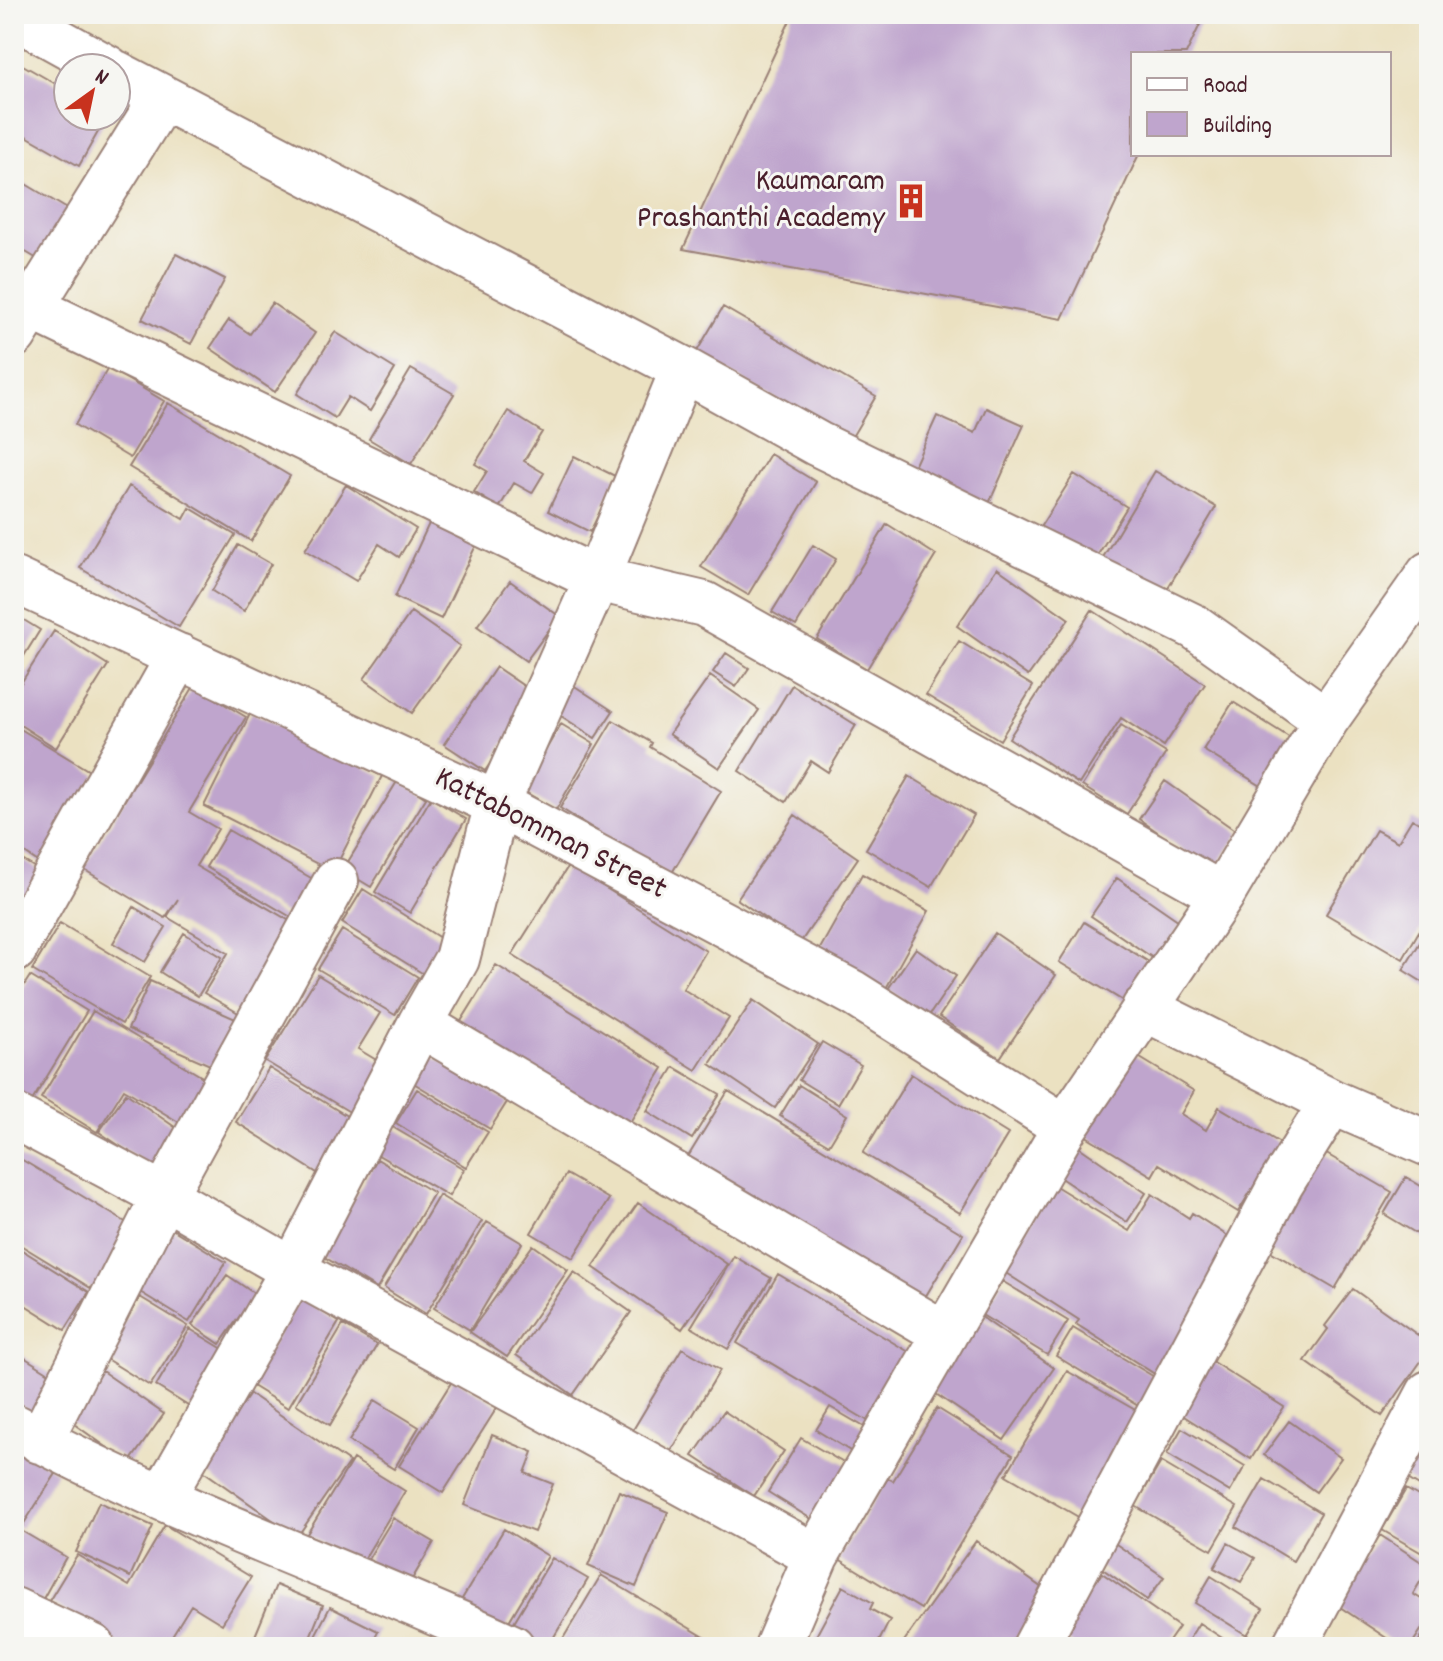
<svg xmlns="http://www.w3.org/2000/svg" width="1443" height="1661" viewBox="0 0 1443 1661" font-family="Dekko,sans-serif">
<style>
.building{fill:#bfa5cd}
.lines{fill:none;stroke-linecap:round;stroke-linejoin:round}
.minor-casing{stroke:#9a8076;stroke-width:48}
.minor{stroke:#fff;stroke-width:44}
.labels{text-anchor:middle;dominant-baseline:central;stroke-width:6;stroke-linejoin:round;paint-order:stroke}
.poi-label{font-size:32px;fill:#4a1f2b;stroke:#f6f6f2;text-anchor:end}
.street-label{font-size:32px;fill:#4a1f2b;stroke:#f6f6f2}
</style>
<rect width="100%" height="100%" fill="#f6f6f2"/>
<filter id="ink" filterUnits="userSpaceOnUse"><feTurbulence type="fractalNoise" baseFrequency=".0125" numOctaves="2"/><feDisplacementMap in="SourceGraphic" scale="16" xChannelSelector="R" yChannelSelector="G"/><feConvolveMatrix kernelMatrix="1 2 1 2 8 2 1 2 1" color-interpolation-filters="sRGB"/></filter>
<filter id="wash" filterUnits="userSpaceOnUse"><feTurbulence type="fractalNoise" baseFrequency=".006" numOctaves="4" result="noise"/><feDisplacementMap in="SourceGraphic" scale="32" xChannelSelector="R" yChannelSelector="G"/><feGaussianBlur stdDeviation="1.8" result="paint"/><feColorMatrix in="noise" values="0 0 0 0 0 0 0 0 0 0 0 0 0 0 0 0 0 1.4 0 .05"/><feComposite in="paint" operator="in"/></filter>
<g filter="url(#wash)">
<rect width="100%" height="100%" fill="#ebe1c1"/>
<g id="blocks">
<path class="building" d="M793,14H1205L1186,54H1133V154H1139L1062,319L683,249Z
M14,60L68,91V116H107L79,166L14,129Z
M14,177L74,213L44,263L14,245Z
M176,254L225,279L191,344L142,319Z
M272,303L315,333L275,392L210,348L229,320L250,334Z
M723,307L876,396L849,442L696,353Z
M335,332L395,369L370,411L348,397L335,418L297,394Z
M108,368L164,401L130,458L75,425Z
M411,369L454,394L411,464L369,439Z
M168,403L290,476L251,541L129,467Z
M986,408L1024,425L983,517L907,482L937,416L975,433Z
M508,411L542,432L524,461L544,473L532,493L514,483L499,508L474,492L487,471L475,464Z
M770,454L816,482L748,595L701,567Z
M574,456L617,477L590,532L548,511Z
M1155,471L1216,507L1157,606L1096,569Z
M1074,474L1127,507L1091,566L1037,532Z
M346,485L416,529L399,557L379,544L356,581L305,550Z
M129,486L184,519L190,508L235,535L179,627L80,568Z
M432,517L479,539L441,619L395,597Z
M887,524L936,555L867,669L817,639Z
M238,545L271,564L244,611L212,591Z
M813,545L836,559L796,626L772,612Z
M997,568L1069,619L1028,676L957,626Z
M510,581L559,616L526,661L477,626Z
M1092,610L1205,684L1164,746L1121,718L1079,784L1009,738Z
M411,612L460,646L412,713L364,679Z
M14,614L40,630L14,672Z
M54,631L108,665L56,748L14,721V694Z
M959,641L1033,686L1000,740L926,695Z
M726,653L749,668L736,687L713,672Z
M496,667L537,695L485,771L444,744Z
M710,676L759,710L719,768L669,734Z
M570,683L613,711L595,738L552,710Z
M792,685L856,725L828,772L811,761L786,802L739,771Z
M194,686L246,717L189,812L218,829L196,866L300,927L247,1018L204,993L228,953L167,917L178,899L165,918L83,869Z
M1233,702L1292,739L1263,787L1203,750Z
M251,712L382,776L333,872L204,806Z
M613,720L652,743L650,747L721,791L670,876L560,808Z
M561,724L594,744L556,810L522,790Z
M14,725L96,775L40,863L14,846Z
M1121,725L1166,753L1127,814L1082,786Z
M909,776L974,815L931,887L866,849Z
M398,780L426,798L371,887L343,870Z
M1165,781L1239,833L1213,871L1139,819Z
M431,798L466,819L410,913L375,892Z
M795,815L858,858L800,943L737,899Z
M1412,819L1429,829V914L1403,959L1326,914L1376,830L1398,842Z
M228,830L318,882L296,920L206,867Z
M14,855L47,875L14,930Z
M569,865L706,951L683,989L729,1018L696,1070L512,955Z
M862,874L929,911L884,992L817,954Z
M1117,878L1182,923L1156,960L1091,916Z
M363,889L451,945L430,978L342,923Z
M134,907L166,927L145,962L113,943Z
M1084,922L1149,962L1125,1002L1059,962Z
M60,923L150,977L122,1024L32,970Z
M1429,928V986L1403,970Z
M342,930L418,977L395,1015L318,969Z
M184,933L222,957L198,996L160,972Z
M995,933L1056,975L1000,1058L939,1017Z
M916,948L956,976L928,1017L888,989Z
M496,965L663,1068L627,1127L455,1031Z
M318,975L380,1013L358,1049L388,1067L358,1117L265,1061Z
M30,976L87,1011L32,1101L14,1090V1001Z
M150,981L240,1021L219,1069L128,1029Z
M753,1000L818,1044L775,1108L710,1064Z
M93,1011L209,1081L182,1124L124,1089L97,1132L41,1098Z
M822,1042L861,1065L838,1104L799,1080Z
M1127,1050L1194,1091L1181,1114L1206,1130L1219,1107L1280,1143L1238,1212L1159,1164L1152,1176L1078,1131Z
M429,1054L507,1102L490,1129L412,1082Z
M674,1067L720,1094L692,1139L647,1111Z
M269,1068L355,1121L322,1176L236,1122Z
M911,1074L1008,1134L960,1213L863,1153Z
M799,1085L847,1115L829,1145L780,1116Z
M417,1089L488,1132L466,1167L396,1123Z
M728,1091L963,1234L921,1304L686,1160Z
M126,1093L182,1132L156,1170L99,1132Z
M389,1125L464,1169L449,1196L373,1152Z
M1073,1143L1146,1193L1127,1222L1053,1173Z
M1316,1148L1392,1192L1335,1289L1260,1245Z
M19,1158L132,1226L94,1290L14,1241V1167Z
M377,1159L434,1193L377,1289L321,1255Z
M566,1174L609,1199L573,1258L531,1233Z
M1406,1177L1429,1191V1241L1384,1214Z
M1054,1185L1129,1231L1152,1194L1189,1218L1192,1213L1240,1244L1158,1376L1076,1324L1079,1320L1001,1270Z
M439,1195L482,1221L426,1314L384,1288Z
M638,1203L727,1264L682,1329L593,1267Z
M487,1222L522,1243L470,1330L434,1308Z
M172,1229L226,1262L189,1322L135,1289Z
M14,1245L89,1292L65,1330L14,1298Z
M533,1245L568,1270L507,1357L470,1332Z
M734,1256L771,1278L728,1349L691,1327Z
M574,1272L631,1312L573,1395L516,1355Z
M778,1274L914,1355L873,1424L737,1343Z
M227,1275L255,1294L220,1344L192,1325Z
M1002,1281L1068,1321L1047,1355L982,1315Z
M1353,1289L1429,1343V1350L1382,1416L1305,1361L1328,1329L1325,1326Z
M140,1297L188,1326L150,1386L103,1357Z
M300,1298L339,1322L288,1408L249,1384Z
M980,1316L1054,1368L1004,1440L930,1390Z
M343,1325L377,1345L330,1425L296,1404Z
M1073,1328L1156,1378L1140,1407L1056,1356Z
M190,1329L236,1357L201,1414L156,1386Z
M682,1348L720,1370L670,1453L633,1430Z
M14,1351L59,1379L37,1415L14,1401Z
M1208,1359L1284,1407L1251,1459L1176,1411Z
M102,1371L164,1414L129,1463L67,1419Z
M1067,1371L1137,1411L1110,1457L1121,1464L1087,1522L1006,1475Z
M454,1378L498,1406L443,1493L399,1466Z
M250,1394L349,1462L297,1537L199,1468Z
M375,1400L419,1427L394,1469L349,1441Z
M830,1407L866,1428L852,1452L816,1430Z
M937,1408L1013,1455L921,1609L839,1559L888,1478L893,1481Z
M724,1411L784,1451L754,1496L693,1456Z
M1289,1421L1341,1458L1316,1492L1264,1455Z
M1182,1428L1245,1466L1230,1492L1167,1454Z
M492,1435L533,1452L525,1473L553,1484L534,1532L464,1505Z
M801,1438L847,1465L813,1520L768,1492Z
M17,1447L57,1472L21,1528L14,1524V1451Z
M1420,1448L1429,1453V1492L1403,1476Z
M353,1459L405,1491L360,1566L307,1534Z
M1161,1462L1237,1507L1212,1550L1135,1506Z
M1264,1479L1321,1513L1293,1561L1236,1527Z
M1406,1489L1429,1502V1557L1382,1530Z
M619,1491L668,1512L636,1587L588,1566Z
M99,1502L153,1526L130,1577L76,1552Z
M393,1518L434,1542L408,1586L367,1561Z
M165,1525L251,1577L222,1624L191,1605L165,1647H124L49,1601L77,1555L129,1586Z
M504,1529L548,1556L503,1631L459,1604Z
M20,1530L66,1557L39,1606L14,1591V1541Z
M1380,1535L1429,1567L1413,1594L1429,1604V1618L1410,1647H1400L1334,1603Z
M976,1541L1049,1593L1010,1647H906L902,1644Z
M1113,1542L1164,1577L1147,1600L1097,1565Z
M1228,1543L1255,1558L1241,1582L1214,1568Z
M552,1558L588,1579L548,1647H532L508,1632Z
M1102,1573L1179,1627L1165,1647H1076L1059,1634Z
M601,1575L721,1647H658L641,1637L635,1647H558Z
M1211,1576L1263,1609L1247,1635L1195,1603Z
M276,1585L323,1605L306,1647H282L255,1636Z
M843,1586L873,1603L870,1609L890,1620L876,1647H810Z
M330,1607L378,1631L370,1647H309Z
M1199,1623L1236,1647H1184Z
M1429,1625V1647H1415Z"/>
</g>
</g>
<g filter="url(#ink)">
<use href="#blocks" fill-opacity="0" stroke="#9a8076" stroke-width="2"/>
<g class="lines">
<g class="minor-casing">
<path id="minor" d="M14,16L108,68
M116,73L683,369L818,444L1195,627L1326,720L1222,895L1065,1127L816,1556L777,1647
M14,299L597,579L704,604L1222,895
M14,335L162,98
M14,580L497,804L853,993L1065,1127
M1326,720L1429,574
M14,950L179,656
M1144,1008L1332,1102L1429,1144
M420,1024L945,1334
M14,1116L164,1196L293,1270L816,1556
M16,1427C175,1513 348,1571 512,1647
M40,1441L164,1196L336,881
M162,1498L293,1270L420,1024L457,959L497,804L597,579L683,369
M14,1610L93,1647
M1035,1647L1281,1184L1332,1102
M1294,1647L1429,1393"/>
</g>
<use href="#minor" class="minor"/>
</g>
</g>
<defs>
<g id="building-bare" transform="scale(2.76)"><path d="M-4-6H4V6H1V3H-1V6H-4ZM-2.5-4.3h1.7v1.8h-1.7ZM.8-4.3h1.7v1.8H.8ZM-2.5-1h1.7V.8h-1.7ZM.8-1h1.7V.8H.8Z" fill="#c8321e" stroke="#f6f6f2" stroke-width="2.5" paint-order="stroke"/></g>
</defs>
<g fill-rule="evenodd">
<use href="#building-bare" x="911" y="201"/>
</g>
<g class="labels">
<g class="poi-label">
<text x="885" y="183">Kaumaram<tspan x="885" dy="37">Prashanthi Academy</tspan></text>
</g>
<g class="street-label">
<text transform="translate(550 835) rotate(27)">Kattabomman Street</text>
</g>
</g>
<rect width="1443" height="1661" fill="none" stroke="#f6f6f2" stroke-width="48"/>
<rect x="1131" y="52" width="260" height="104" fill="#f6f6f2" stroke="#b1a0a2" stroke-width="2"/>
<rect x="1147" y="78" width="40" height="12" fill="#ffffff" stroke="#b1a0a2" stroke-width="2"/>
<text x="1203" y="92" font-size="24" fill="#4a1f2b">Road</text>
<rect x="1147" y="112" width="40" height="24" fill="#bfa5cd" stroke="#b1a0a2" stroke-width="2"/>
<text x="1203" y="132" font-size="24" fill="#4a1f2b">Building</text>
<g transform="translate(92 92) rotate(33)"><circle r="38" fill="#f6f6f2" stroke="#b1a0a2" stroke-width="2"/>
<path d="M0-6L14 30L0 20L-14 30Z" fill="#c8321e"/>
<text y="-12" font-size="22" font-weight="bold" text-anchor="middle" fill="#4a1f2b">N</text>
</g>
</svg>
